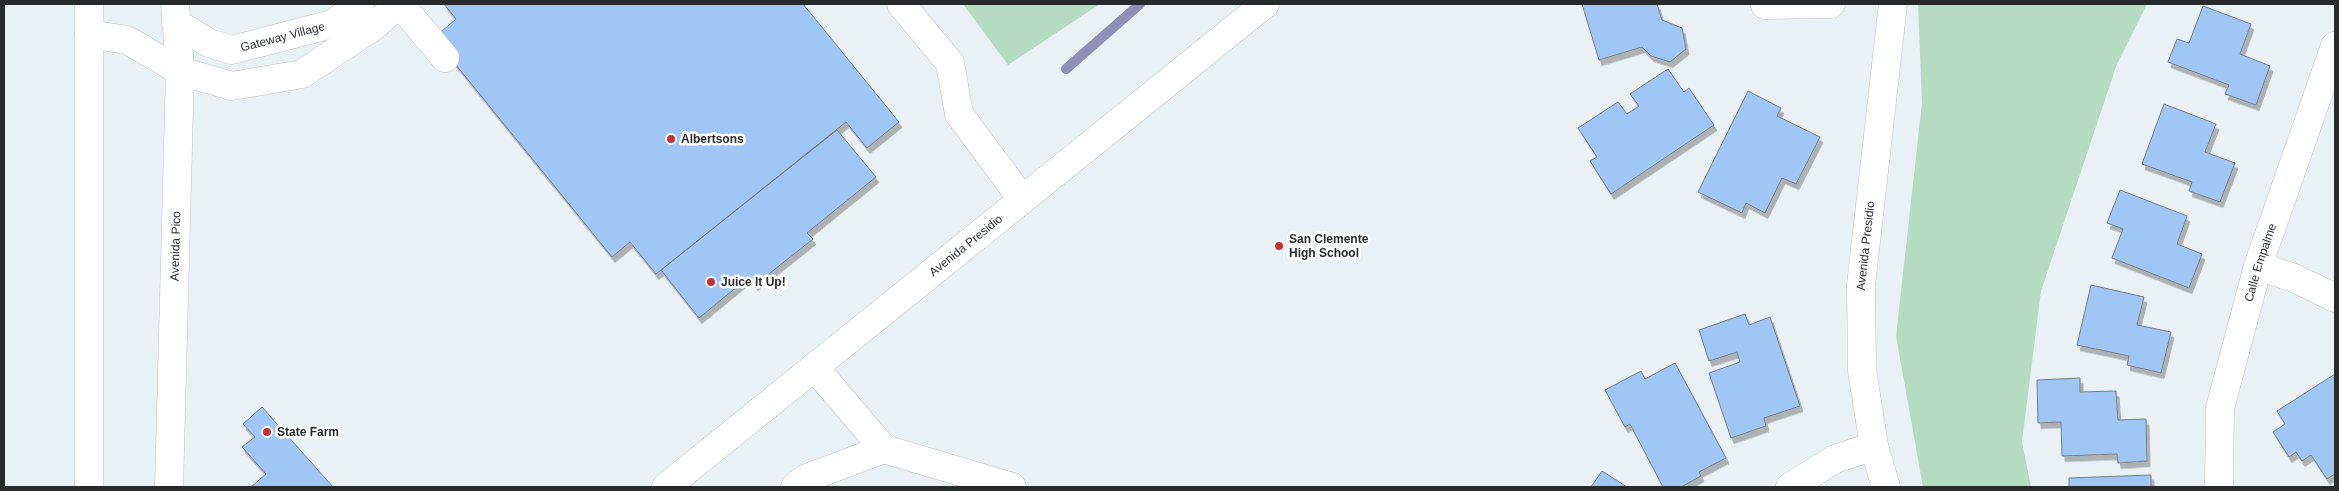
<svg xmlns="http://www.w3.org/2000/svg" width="2339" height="491" viewBox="0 0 2339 491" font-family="Arial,sans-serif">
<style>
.green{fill:#b6dbc3}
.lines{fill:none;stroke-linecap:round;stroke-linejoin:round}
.stream{stroke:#9090b7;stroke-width:10}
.building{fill:#a0c6f6;stroke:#787b80;filter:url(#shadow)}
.minor-casing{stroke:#bbc2c4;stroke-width:29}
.highway-casing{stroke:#bbc2c4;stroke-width:29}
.minor{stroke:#fff;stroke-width:28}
.highway{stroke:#fff;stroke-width:28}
.poi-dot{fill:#c23239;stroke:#fff;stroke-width:2}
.labels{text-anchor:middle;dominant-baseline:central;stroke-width:5;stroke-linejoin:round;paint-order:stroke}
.street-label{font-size:12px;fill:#272a2b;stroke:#fff}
.poi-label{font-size:12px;font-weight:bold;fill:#272a2b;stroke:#fff;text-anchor:start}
</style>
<defs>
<filter id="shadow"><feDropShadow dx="3" dy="5.5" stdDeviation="0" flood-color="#0004"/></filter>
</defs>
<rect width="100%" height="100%" fill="#eaf1f4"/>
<path class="green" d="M963,4H1100L1008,65Z
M1918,4H2147L2117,64L2041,291L2022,442L2031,487H1923L1896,336L1922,103Z"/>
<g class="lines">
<path class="stream" d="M1066,69L1140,4"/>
</g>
<path class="building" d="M444,4H803L899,122L867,148L846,122L656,274L630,242L612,257L434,38L456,19Z
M1582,4H1657L1662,20L1682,28L1686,49L1670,62L1651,56L1642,47L1599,60Z
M2203,6L2251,24L2240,54L2270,66L2256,105L2225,94L2229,85L2168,62L2177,39L2189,43Z
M1668,69L1684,92L1689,88L1714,125L1611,194L1590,161L1597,157L1578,128L1618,102L1627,114L1639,106L1630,94Z
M1748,91L1781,108L1777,116L1820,137L1796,184L1782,178L1765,213L1746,203L1742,213L1698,192Z
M2164,104L2216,124L2205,152L2235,163L2220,202L2189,191L2192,182L2142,164Z
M837,130L876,177L807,233L813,239L755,285L749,277L699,318L661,270Z
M2120,190L2187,216L2177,244L2202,254L2189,288L2112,258L2123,229L2107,223Z
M2091,285L2144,297L2137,325L2171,332L2161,373L2127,365L2129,356L2077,345Z
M1745,314L1749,325L1770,317L1800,406L1764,418L1766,426L1731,438L1709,373L1740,362L1737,352L1709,361L1699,330Z
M1675,363L1726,458L1699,472L1701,476L1681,487H1663L1630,424L1625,427L1605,390L1641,371L1645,379Z
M2335,374V474L2327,479L2311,455L2302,461L2296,452L2289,457L2273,432L2285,424L2277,411Z
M2080,378V392L2116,391L2118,420L2146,419L2147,461L2118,463L2117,454L2062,456L2061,422L2038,423L2037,380Z
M262,407L333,487H251L266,474L242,447L255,437L243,424Z
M1602,471L1627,487H1591Z
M2151,475V487H2069V478Z"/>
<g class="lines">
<g class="minor-casing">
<g id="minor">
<path d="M400,4L445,58"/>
<path d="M901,4L950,63L959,114L1022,199"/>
<path d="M1765,5L1831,4"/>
<path id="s1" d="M176,23L209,43L232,50L332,24L360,4"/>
<path d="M180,71L232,86L302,74L374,26L399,4"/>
<path d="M2258,266L2294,278L2335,298"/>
<path d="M814,367L884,449"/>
<path id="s2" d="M666,487L1265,4"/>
<path d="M795,487L804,479L884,449L1012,487"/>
<path d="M1790,487L1835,459L1874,446"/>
<path id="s3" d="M1886,487L1874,446L1862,370L1861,285L1893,4"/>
<path id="s4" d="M2219,487L2220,408L2258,266L2335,46"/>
</g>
</g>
<g class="highway-casing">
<g id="highway">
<path d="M89,4V487"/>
<path d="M89,34L127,40L180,71"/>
<path id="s5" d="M169,487L180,71L175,4"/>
</g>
</g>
<use href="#minor" class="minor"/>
<use href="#highway" class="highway"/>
</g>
<g class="poi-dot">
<circle cx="671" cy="139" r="5"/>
<circle cx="1279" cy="246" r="5"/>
<circle cx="711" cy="282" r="5"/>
<circle cx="267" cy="432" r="5"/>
</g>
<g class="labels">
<g class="street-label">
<text stroke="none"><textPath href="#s1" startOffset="115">Gateway Village</textPath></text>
<text stroke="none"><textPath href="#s5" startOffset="241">Avenida Pico</textPath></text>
<text stroke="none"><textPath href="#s2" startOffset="385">Avenida Presidio</textPath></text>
<text stroke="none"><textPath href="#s3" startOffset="244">Avenida Presidio</textPath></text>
<text stroke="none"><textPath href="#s4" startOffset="230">Calle Empalme</textPath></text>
</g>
<g class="poi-label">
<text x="681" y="139">Albertsons</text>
<text x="1289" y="239">San Clemente<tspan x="1289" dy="14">High School</tspan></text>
<text x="721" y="282">Juice It Up!</text>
<text x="277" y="432">State Farm</text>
</g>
</g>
<rect width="2339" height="491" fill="none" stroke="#272a2b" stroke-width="10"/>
</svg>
